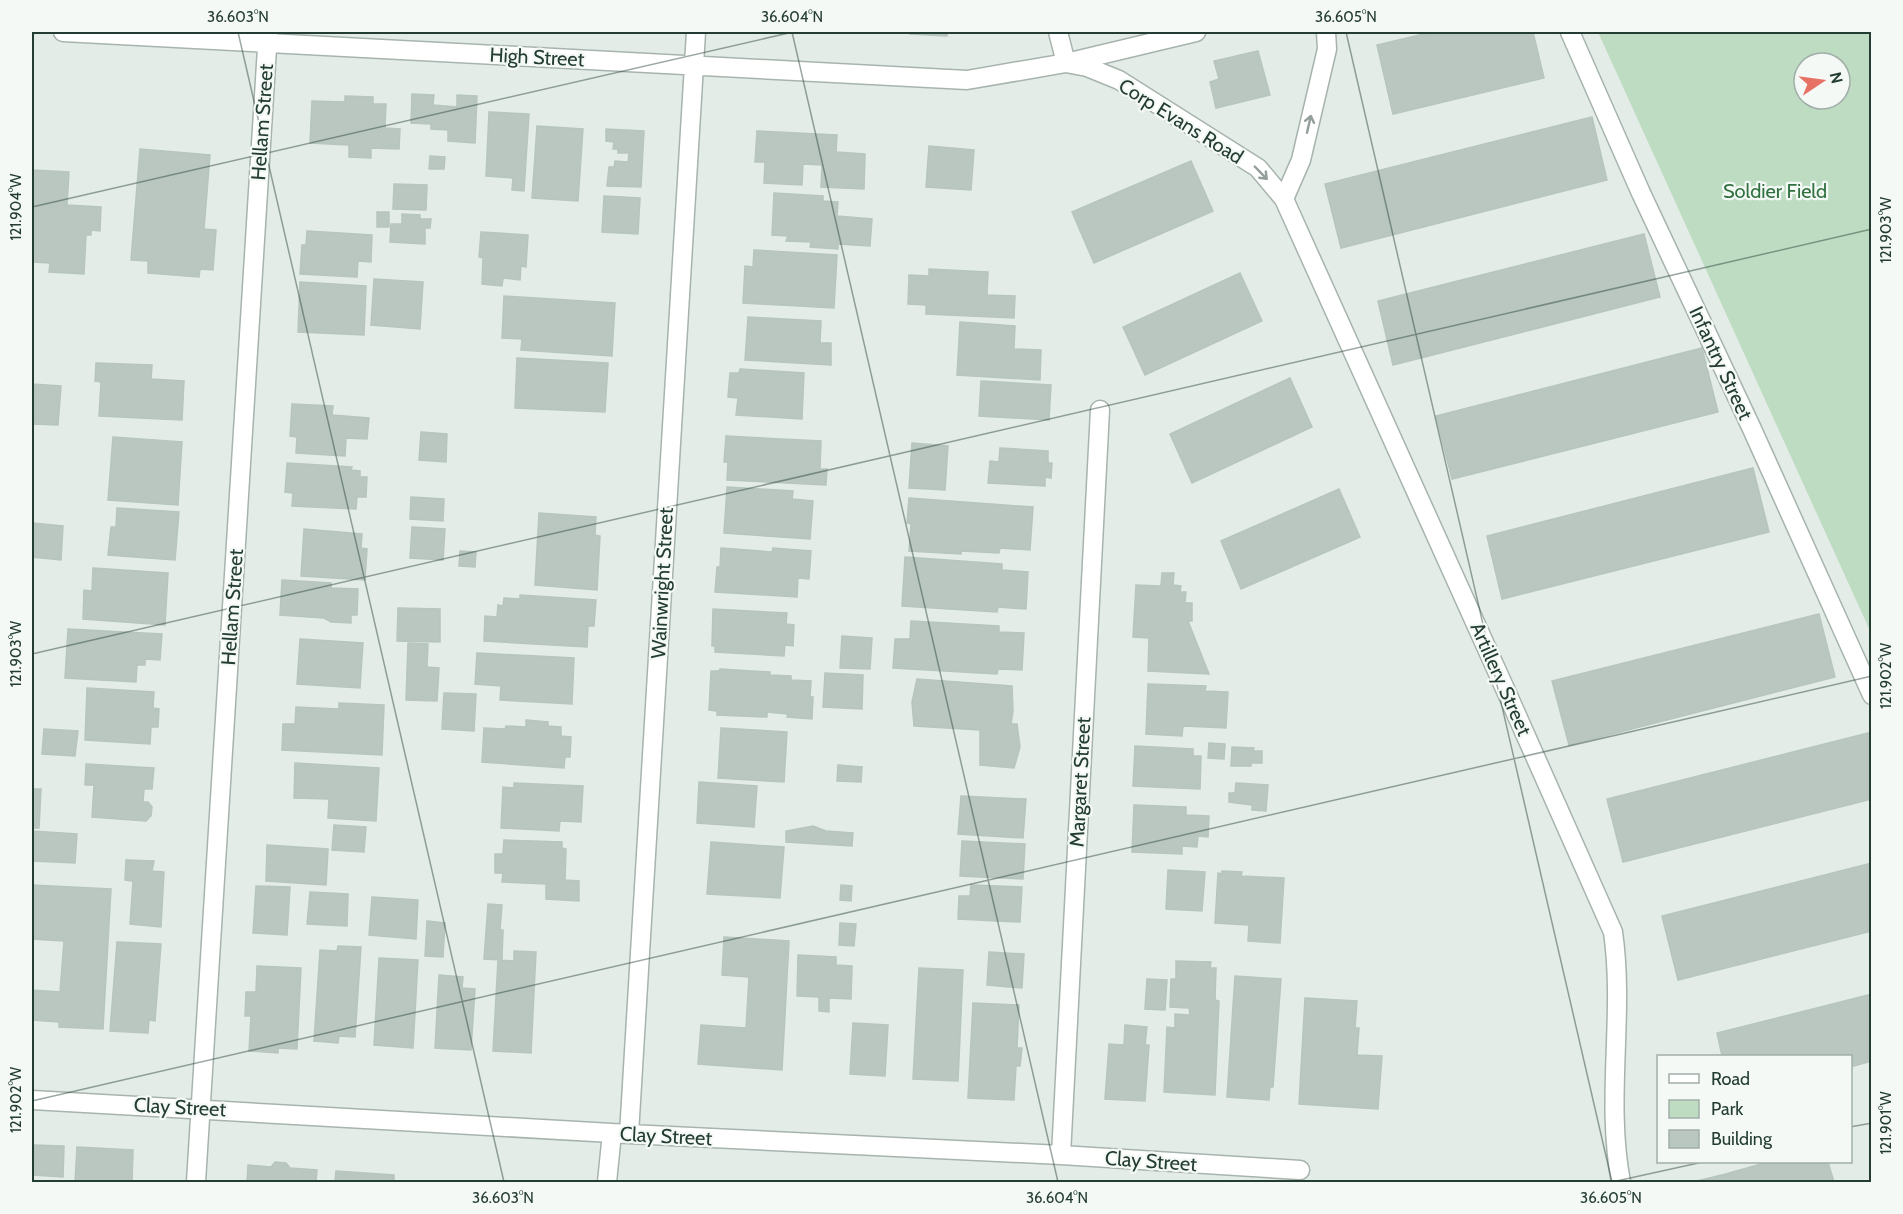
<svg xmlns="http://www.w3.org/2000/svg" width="1903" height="1214" viewBox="0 0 1903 1214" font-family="Cabin,sans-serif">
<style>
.green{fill:#bedcc2;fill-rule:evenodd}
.building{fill:#b9c7c0;stroke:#b6c5bd;stroke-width:1.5}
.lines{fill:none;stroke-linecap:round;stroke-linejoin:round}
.minor-casing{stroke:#a7b4ad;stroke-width:21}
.minor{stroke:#fff;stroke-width:18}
.oneway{stroke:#929e98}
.ticks{fill:none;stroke:#243d32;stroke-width:1.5;stroke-opacity:0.45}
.labels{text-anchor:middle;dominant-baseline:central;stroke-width:4.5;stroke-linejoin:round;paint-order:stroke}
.street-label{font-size:20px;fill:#243d32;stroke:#f4f9f6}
.park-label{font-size:20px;fill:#317140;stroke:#f4f9f6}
.neatline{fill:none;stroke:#243d32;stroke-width:2}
.ticks-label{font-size:15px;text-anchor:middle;fill:#243d32}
</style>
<rect width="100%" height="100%" fill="#e4ece7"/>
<path class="green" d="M1598,32H1871V633ZM1804,63H1840V99H1804Z"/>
<path class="building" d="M909,32H947V36L910,34L911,32Z
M1432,32H1533L1544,78L1393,114L1377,45Z
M1258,51L1270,95L1216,108L1210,82L1219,79L1214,61Z
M412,94L434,95L433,105L457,107V95L477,96L475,143L448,141V130L431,129V124L411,123Z
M345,96L373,97V104H386L385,128L400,129L399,149L371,148V158L349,157V145L310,143L312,101L345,102Z
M489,112L529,114L524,191L512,190L513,178L486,176Z
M1592,117L1607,180L1341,248L1325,184Z
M537,126L583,129L578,201L532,198Z
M606,129L644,131L641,187L607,186L609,167H614L615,161L628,162L629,153H618V149H613L614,142L606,141Z
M757,131L837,135L836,152L865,154L864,189L821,187L822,165L803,164L802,185L764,183L765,162H755Z
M929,146L974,150L971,190L926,187Z
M140,149L210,155L204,229L216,230L213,270L200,269L199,277L148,273V261L131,260Z
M430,156L445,157L444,169H429Z
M1191,161L1213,211L1094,263L1072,212Z
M32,170L69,172L67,205L101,207L100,231L91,230V235H86L84,274L49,272L50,263L32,262Z
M394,184L427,185L426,210L393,209Z
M774,193L823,196V201L838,202L837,216L872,219L870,246L838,244V249L810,247L811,242L786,241L788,236L772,235Z
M604,196L640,198L638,234L602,232Z
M377,212H389V227H377Z
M402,214L420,215V219H431L430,228H425V244L390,242L391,224H402Z
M307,231L372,235L371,262L358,261L357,277L300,274L302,245H306Z
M481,232L528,235L526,267L521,266L520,280L503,278L502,286L482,284L483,258L479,257Z
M1644,234L1660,297L1393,365L1378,301Z
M754,250L837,255L834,308L743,303L745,266L753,267Z
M929,269L988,272L987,295L1015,296L1014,318L926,314V305L908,304L909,275L929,276Z
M1240,273L1262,321L1145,375L1123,327Z
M374,279L423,282L420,329L371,325Z
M300,282L366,286L364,335L298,332Z
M504,296L615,303L612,356L521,350L522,339L502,338Z
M748,317L821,321L820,343H831V365L745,360Z
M960,322L1015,326L1014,349L1041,350L1040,380L957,375Z
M1702,348L1718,412L1452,479L1436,416Z
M517,358L608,363L605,412L515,408Z
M96,363L152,365L151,379L184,381L182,420L99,416L101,382L95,381Z
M740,369L804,373L802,419L736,415L738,398L728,397L730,373H739Z
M1290,378L1312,427L1192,483L1170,434Z
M981,381L1051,385L1049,420L979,416Z
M32,384L61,386L58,425L32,424Z
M292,404L333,406L332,415L369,418L367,439L346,438L345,456L296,453L297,437L290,436Z
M421,432L447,434L446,462L419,460Z
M726,436L821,441L820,469H827L826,485L727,480L728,462H724Z
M113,437L182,442L178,505L108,500Z
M912,443L948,446L945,490L909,488Z
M1000,448L1048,451V463H1052L1051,478L1045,477V486L988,483L990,461L999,462Z
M287,463L352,467L351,470L360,471V477H367L366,497H357L356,509L292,506L293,493L285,492Z
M1753,468L1769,532L1502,599L1487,536Z
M727,487L793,491L792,499L813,501L810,539L724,533Z
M1339,489L1360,537L1241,589L1221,541Z
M411,497L444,499L443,521L410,519Z
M909,498L1033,507L1030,550L1000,548L999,553L961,551V554L909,551L911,524L907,523Z
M117,508L179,512L175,560L108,555L111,527H116Z
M539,513L596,517L595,535L600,536L597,590L535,585Z
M32,523L63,526L61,560L32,557Z
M412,527L445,529L443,560L410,558Z
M304,529L362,534L361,548L367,549L365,580L301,576Z
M721,548L772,552L773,548L811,551L809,579L798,578L797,597L715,592L717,567H720Z
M460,551L476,552L475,567L459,566Z
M905,557L1002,564V570L1028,572L1026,609L998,607L997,612L902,606Z
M93,568L168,573L165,625L83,619L84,590L92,591Z
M1162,573H1174L1173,585L1181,586L1180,592H1186L1185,603H1192V621H1188L1209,674L1148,671L1149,638L1133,637L1136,585L1161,586Z
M282,580L331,583V588L358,589L357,615H351V623L331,622L324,618L280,615Z
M520,595L596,600L594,626H588L587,647L484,641L485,616L497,617L498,605L503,606L504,598L520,599Z
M398,608L440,609V642L397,641Z
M713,609L787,613L786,624L794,625L793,646L785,645L784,656L715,652V646H712Z
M1819,614L1835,677L1569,745L1552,681Z
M911,621L999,626V632L1024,633L1022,670L998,669L997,674L893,668L895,639H910Z
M68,629L162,634L160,660L145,659V665H137L136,682L65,678Z
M842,636L872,638L870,669L840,668Z
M300,639L363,643L360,688L297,684Z
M408,643L428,644L427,667L439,668L437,701L406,700Z
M477,653L574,658L572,704L500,700L501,686L475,684Z
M720,669L770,672V675L791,676V680L811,681L810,697H813L812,719L787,717L788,714L767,712V717L717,715V711L709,710L711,671H719Z
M825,673L863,675L862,709L823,707Z
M917,679L1012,686L1013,711L1011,724H1017L1020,747L1014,768L980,765V730L914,726L912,702Z
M1148,684L1206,686L1205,691L1228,692L1226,728L1183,726L1182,736L1146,734Z
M87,688L154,692L153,708L159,709L158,727H151L150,744L85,740Z
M444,693L476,694L474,731L442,729Z
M339,703L384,705L382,755L282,750L283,724H295L296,707L339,709Z
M526,720L548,722V726L561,727V736L571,737L570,757H565L564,768L482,762L484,728L505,729L506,726L526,727Z
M721,728L787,732L784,782L718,778Z
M44,729L78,731L75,756L42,754Z
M1872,732V799L1623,862L1607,799Z
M1209,743L1225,744L1224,759L1208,758Z
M1135,746L1193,749V756H1201L1200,789L1133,786Z
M1232,747L1254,748L1253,751H1262V763H1251V766H1231Z
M295,763L379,768L376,821L328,818L329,799L294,798Z
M86,764L154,768L152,789H144L143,802H148L152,807L151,816L146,821L92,817L94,785H85Z
M838,765L862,767L861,782L837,781Z
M699,782L757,786L754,827L697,823Z
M514,783L583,786L581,822L560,821L559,831L501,828L503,787L514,788Z
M1236,783L1268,785L1266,811L1252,810V805L1229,802V793H1235Z
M32,789H41L39,828H32Z
M961,796L1026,799L1023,838L958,834Z
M1134,805L1186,807V815L1209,816L1208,837L1198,836L1197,847L1182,846V854L1132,852Z
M334,825L366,827L364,852L332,850Z
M813,826L826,831L853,833L852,846L786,842V831Z
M32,831L77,834L75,863L32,861Z
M504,840L562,842V848L566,849L565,880L579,881V901L546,899V884L502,882L503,873H495V854H503Z
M962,841L1025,844L1023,879L960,876Z
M711,842L784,847L780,898L707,894Z
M267,845L328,849L326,885L266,881Z
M126,860L154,861L152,871L164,872L161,927L130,924L133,881L125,880Z
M1872,863V931L1678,980L1662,916Z
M1168,870L1205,872L1202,911L1166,909Z
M1222,871L1242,872L1241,876L1284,878L1280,943L1248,941L1249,925L1215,923L1218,873L1221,874Z
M32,885L111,889L103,1029L59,1027V1022L32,1020V990L60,992L64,941L32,939Z
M841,885L852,886L851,901L840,900Z
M971,885L1022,887L1020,922L958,919L959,896H970Z
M256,886L290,887L287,935L253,933Z
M310,892L348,894L347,926L307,924Z
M372,897L418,900L416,939L369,935Z
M488,904L502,905L500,930H503L502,960L484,959Z
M427,921L445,923L443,957L425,956Z
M840,923L856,924L854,946L839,945Z
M724,937L789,941L782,1070L698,1064L701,1025L746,1028L749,977L722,975Z
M117,942L161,944L155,1021L149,1020L148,1033L110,1031Z
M338,946L361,947L355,1037L339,1036L338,1043L314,1041L320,950L337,951Z
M514,951L536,952L531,1053L493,1051L498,960L514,961Z
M989,952L1024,954L1022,988L987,985Z
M798,955L836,957V965L852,966L851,999L829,998V1012L819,1011V997L797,996Z
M379,958L418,960L413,1048L374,1045Z
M1176,961L1211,962L1210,968H1216L1215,1000L1219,1001L1215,1095L1164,1092L1167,1027L1175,1028V1014L1190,1015L1189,1008L1170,1007L1171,979H1176Z
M257,966L301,968L297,1049L278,1048V1053L249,1051L251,1016H245L246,992H256Z
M919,968L963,970L958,1081L913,1079Z
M439,975L463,977L462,988L475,989L471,1050L435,1048Z
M1235,976L1281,979L1273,1087H1270L1269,1100L1227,1097Z
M1147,979L1167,980L1165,1010L1145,1009Z
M1872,994V1061L1850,1067V1056H1722L1717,1033Z
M1305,998L1357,1001L1355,1028H1359L1357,1055L1382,1056L1378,1109L1299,1104Z
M973,1003L1019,1005L1017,1048H1022L1020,1066H1016L1014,1100L968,1098Z
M853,1023L888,1025L885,1076L850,1074Z
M1125,1025L1147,1027L1145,1045H1149L1145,1101L1105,1099L1109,1044L1124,1045Z
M34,1145L64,1146L63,1177L33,1175Z
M77,1147L133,1150L132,1182H75Z
M275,1162L286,1163L290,1168L317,1170L316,1182H247L248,1165L271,1167Z
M1768,1162H1828L1834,1182H1724L1722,1175Z
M336,1171L394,1175V1182H335Z
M1722,1175L1724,1182H1693Z"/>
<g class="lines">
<g class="minor-casing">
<path id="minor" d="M63,32L967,80L1066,63L1196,32
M1058,32L1066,63
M1570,32L1641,193L1752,429L1872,695
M1066,63L1087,67L1119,80L1258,168L1284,199L1506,691L1613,932C1625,1015 1605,1099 1621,1182
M1284,199L1301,160L1327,49L1326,32
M32,1100L629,1134L1061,1155L1300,1170
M629,1134L696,32
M1061,1155L1100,410
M196,1182L268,32
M607,1182L612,1133"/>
</g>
<use href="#minor" class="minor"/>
</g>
<defs><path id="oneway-shaft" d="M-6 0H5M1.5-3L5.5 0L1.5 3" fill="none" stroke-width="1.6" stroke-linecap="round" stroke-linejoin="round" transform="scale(1.5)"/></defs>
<g class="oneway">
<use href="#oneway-shaft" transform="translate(1309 124) rotate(-77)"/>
<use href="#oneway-shaft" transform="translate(1261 173) rotate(46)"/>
</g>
<path class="ticks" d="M238,32L504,1182M792,32L1058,1182M1346,32L1612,1182M32,207L793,32M32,654L1872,229M32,1101L1872,676M1850,1127L1872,1123M1612,1182L1703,1162"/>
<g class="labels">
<g class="street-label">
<text transform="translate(537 57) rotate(3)">High Street</text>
<text transform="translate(1181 121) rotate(32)">Corp Evans Road</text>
<text transform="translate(262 122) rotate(-86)">Hellam Street</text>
<text transform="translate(1721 363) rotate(65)">Infantry Street</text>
<text transform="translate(662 583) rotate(-87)">Wainwright Street</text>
<text transform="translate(232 607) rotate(-86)">Hellam Street</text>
<text transform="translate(1501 679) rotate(66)">Artillery Street</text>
<text transform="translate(1080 782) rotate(-87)">Margaret Street</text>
<text transform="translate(180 1107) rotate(3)">Clay Street</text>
<text transform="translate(666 1136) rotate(3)">Clay Street</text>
<text transform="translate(1151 1161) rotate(4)">Clay Street</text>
</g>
<g class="park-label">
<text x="1775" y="191">Soldier Field</text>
</g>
</g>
<rect width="1903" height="1214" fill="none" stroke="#f4f9f6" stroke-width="66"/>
<rect x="1657" y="1055" width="195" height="108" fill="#f4f9f6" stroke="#a1aea8" stroke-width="1.5"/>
<rect x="1669" y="1074" width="30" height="9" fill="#ffffff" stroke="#a1aea8" stroke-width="1.5"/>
<text x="1711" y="1085" font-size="18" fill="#243d32">Road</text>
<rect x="1669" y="1100" width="30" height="18" fill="#bedcc2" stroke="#a1aea8" stroke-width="1.5"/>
<text x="1711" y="1115" font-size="18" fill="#243d32">Park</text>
<rect x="1669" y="1130" width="30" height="18" fill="#b9c7c0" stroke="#a1aea8" stroke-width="1.5"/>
<text x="1711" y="1145" font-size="18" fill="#243d32">Building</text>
<g transform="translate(1822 81) rotate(77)"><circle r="28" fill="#f4f9f6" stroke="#a1aea8" stroke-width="1.5"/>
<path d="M0-4.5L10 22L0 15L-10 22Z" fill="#e87166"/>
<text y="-9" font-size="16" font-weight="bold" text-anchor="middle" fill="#243d32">N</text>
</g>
<rect x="33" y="33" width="1837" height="1148" class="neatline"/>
<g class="ticks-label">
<text x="238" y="22">36.603°N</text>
<text x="792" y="22">36.604°N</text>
<text x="1346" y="22">36.605°N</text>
<text transform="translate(16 207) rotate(-90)" y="5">121.904°W</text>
<text transform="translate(1886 230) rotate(-90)" y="5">121.903°W</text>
<text transform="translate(16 654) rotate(-90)" y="5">121.903°W</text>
<text transform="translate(1886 676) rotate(-90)" y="5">121.902°W</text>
<text transform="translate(16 1100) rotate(-90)" y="5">121.902°W</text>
<text transform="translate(1886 1123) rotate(-90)" y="5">121.901°W</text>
<text x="503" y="1203">36.603°N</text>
<text x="1057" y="1203">36.604°N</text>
<text x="1611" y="1203">36.605°N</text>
</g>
</svg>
